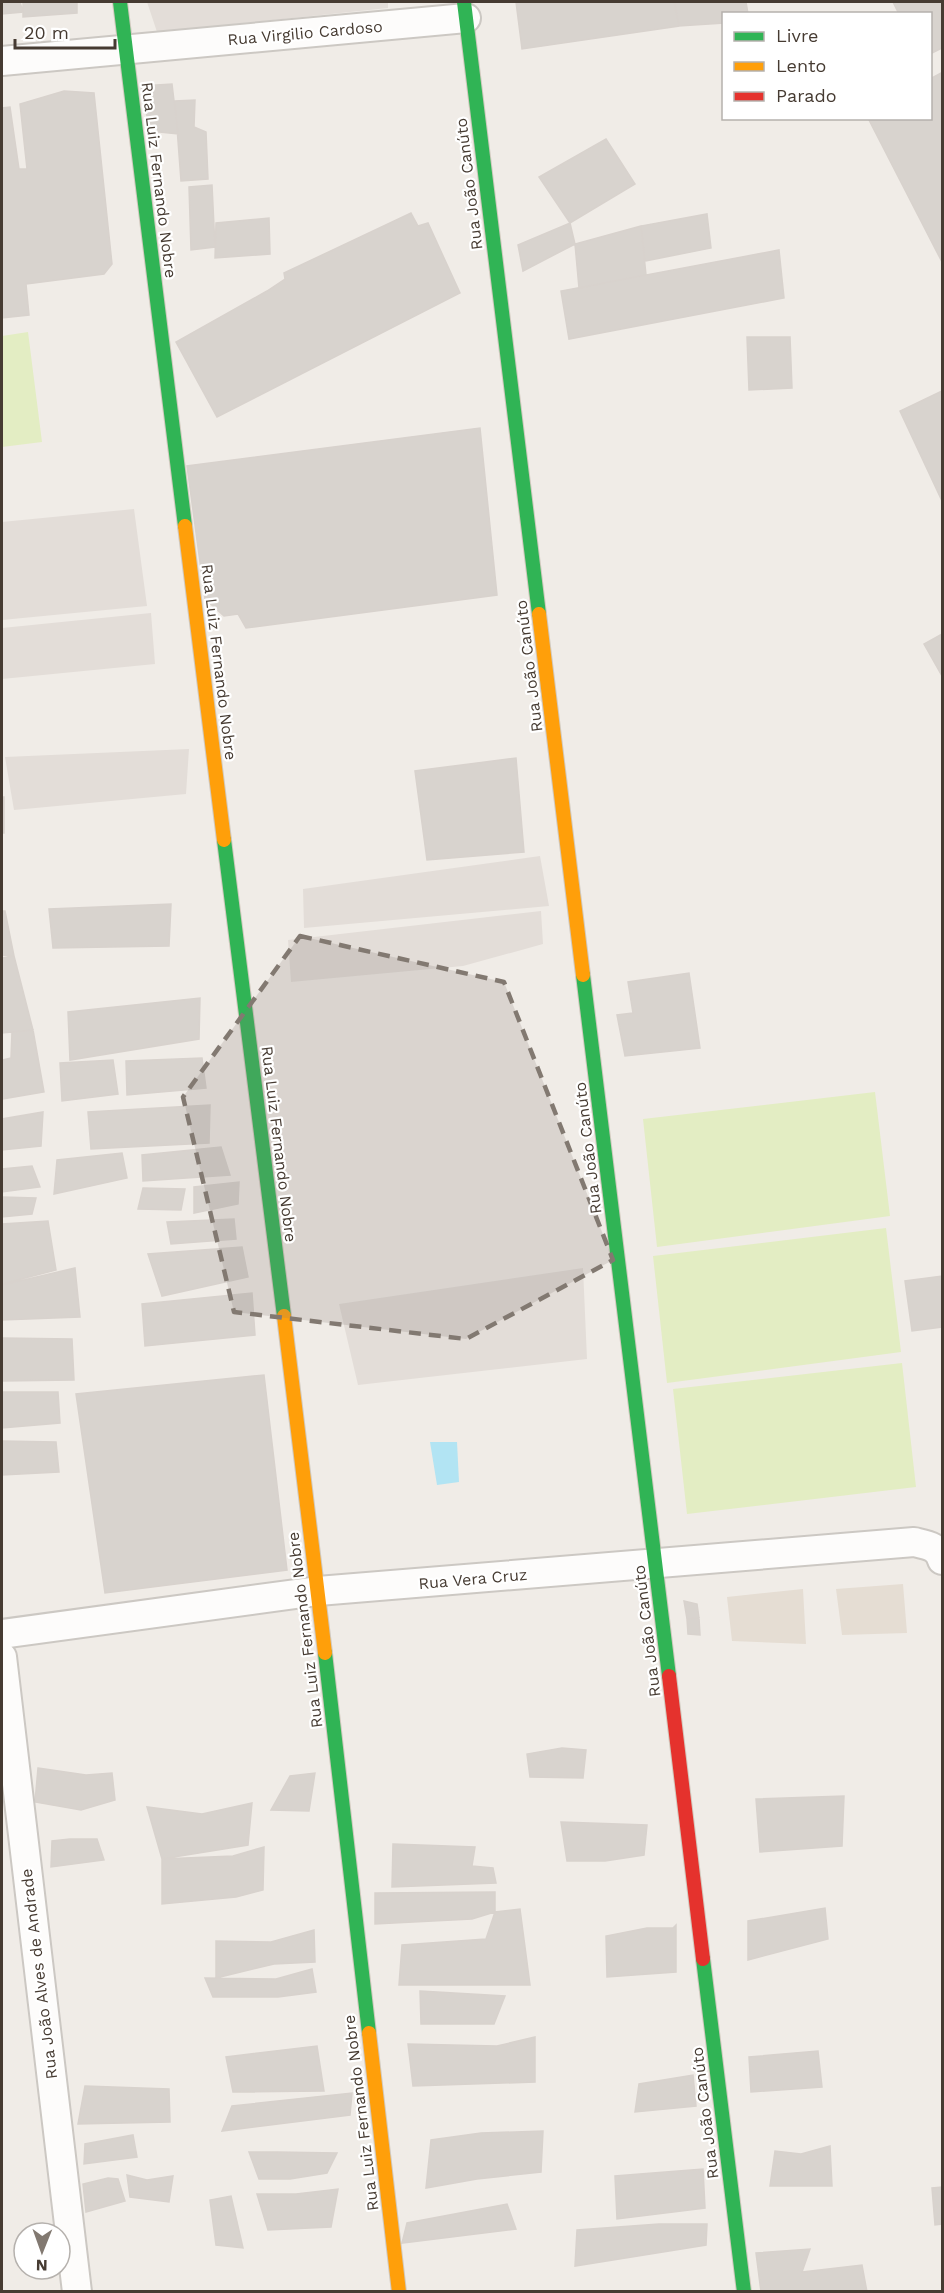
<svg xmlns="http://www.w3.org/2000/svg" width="944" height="2293" viewBox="0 0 944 2293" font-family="'Work Sans',sans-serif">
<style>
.residential{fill:#e5ddd3}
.industrial{fill:#e3ddd8}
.green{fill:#e3edc3}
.water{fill:#b2e4f3}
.building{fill:#d8d3ce;stroke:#d8d2cd;stroke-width:1.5}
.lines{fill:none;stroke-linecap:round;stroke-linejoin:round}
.street-casing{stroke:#ccc8c3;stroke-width:32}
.fast-casing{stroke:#d1c9be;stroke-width:16}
.slow-casing{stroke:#d1c9be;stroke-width:16}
.jam-casing{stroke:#d1c9be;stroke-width:16}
.street{stroke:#fdfcfb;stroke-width:28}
.fast{stroke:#30b455;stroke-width:14}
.slow{stroke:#ff9f0a;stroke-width:14}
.jam{stroke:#e5322d;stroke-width:14}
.marked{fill:#827971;fill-opacity:0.2;stroke:#827971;stroke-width:4.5;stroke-dasharray:12 8;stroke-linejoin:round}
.labels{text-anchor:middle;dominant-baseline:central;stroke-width:4.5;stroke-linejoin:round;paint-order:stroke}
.street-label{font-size:16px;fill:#463b32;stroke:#fff}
</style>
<rect width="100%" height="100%" fill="#f0ece7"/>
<path class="residential" d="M903,1584L907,1633L842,1635L836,1589Z
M803,1589L806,1644L732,1641L727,1597Z"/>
<path class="industrial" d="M147,2H388V8L157,32Z
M134,509L147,606L2,620V522Z
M151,613L155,664L2,679V628Z
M189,749L186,794L14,810L5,757Z
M540,856L549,906L304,928L303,889Z
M541,911L543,944L463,966L291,982L288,940Z
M583,1268L587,1359L358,1385L339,1304Z"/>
<path class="green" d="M28,332L42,442L2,447V336Z
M875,1092L890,1216L657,1247L643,1119Z
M886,1228L901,1352L667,1383L653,1256Z
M902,1363L916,1487L687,1514L673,1389Z"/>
<path class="water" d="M430,1442H457L459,1482L437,1485Z"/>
<path class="building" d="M2,2H20L23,12L2,14Z
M23,2H77V13L23,17Z
M516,2H674L679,26L522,49Z
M675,2H746L748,14H724V23L679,26Z
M893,2H942V48L930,54V14H899Z
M941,73L942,75V262L868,118H930V79Z
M172,84L178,134L150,131L141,86Z
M64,91L94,93L112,264L104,274L26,284L29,315L2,318V108L10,107L19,169H27L20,104Z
M195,100L194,127L206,132L208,179L181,181L175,101Z
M606,139L635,184L570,223L539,177Z
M212,185L215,247L191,250L189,187Z
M411,213L418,226L428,223L460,293L217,417L176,342L267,291L285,279L284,273Z
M707,214L711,248L645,261L641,226Z
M269,218L270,254L215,258L216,223Z
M570,223L575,244L523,271L518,245Z
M641,226L646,275L579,288L575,244Z
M779,250L784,298L569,339L561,291Z
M747,337H790L792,388L749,390Z
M942,391V501L900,411Z
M480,428L497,595L246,628L238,614L224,616L205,599L187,466Z
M942,634V676L924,644Z
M516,758L524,852L427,860L415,771Z
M2,797H4V833H2Z
M171,904L169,946L53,948L49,909Z
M2,911H5L14,956L2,955Z
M14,956L33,1030L2,1033V958Z
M689,973L700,1048L625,1056L617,1015L633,1013L628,982Z
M200,998L199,1039L70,1060L68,1012Z
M33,1030L44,1092L2,1099V1060L11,1058L12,1032Z
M202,1058L206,1088L127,1095L126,1061Z
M113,1060L118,1094L62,1101L60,1063Z
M210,1105L209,1143L91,1149L88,1112Z
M43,1112L41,1146L2,1150V1119Z
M221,1147L230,1175L143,1181L142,1155Z
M122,1153L127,1178L54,1194L57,1160Z
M32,1166L40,1187L2,1192V1169Z
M239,1182L238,1204L194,1213V1187Z
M143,1188L185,1189L181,1210L138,1209Z
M2,1197L36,1198L32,1214L2,1217Z
M234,1219L236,1239L171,1244L167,1222Z
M48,1221L56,1270L2,1284V1224Z
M242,1247L248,1277L162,1296L148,1254Z
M75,1268L80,1317L2,1320V1285Z
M942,1276V1327L912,1331L905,1281Z
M252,1293L255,1335L145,1346L142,1304Z
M2,1338L72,1339L74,1380L2,1381Z
M264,1375L287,1570L105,1593L76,1394Z
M2,1392H58L60,1423L2,1428Z
M2,1441L56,1442L59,1472L2,1475Z
M684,1601L697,1604L699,1618L687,1619Z
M699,1618L700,1635L688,1634L687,1619Z
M562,1748L586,1750L583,1778L530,1777L527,1754Z
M38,1768L86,1775L112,1773L115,1800L81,1810L35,1802Z
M315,1773L309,1811L271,1810L290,1776Z
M844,1796L842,1846L760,1852L756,1799Z
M252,1803L248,1845L162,1859L147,1807L202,1814Z
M561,1822L647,1825L644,1855L605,1861H567Z
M70,1839H97L104,1860L51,1867L52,1841Z
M393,1844L475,1847L472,1866L493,1868L496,1883L392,1887Z
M264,1847L263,1890L236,1897L162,1904V1859L233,1856Z
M495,1892V1912L472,1919L375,1924V1893Z
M825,1908L828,1939L748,1960V1921Z
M520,1909L530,1985H399L402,1945L486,1939L495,1912Z
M676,1925V1972L607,1977L606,1936L647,1928H673Z
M314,1930L315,1962L274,1964L216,1978V1941L271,1942Z
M312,1969L316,1992L278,1997H213L205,1978L276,1979Z
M420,1991L505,1996L494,2024H421Z
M535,2037V2082L413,2086L408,2044L497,2046Z
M317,2046L324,2091L233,2092L226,2057Z
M818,2051L822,2087L751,2092L749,2057Z
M693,2075L696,2106L635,2112L639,2084Z
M85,2086L169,2089L170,2122L78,2124Z
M352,2093L350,2115L222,2131L232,2106Z
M543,2131L541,2172L477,2179L426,2188L431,2140L481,2133Z
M133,2135L137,2157L84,2164L85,2144Z
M830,2146L832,2186H770L775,2151L801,2154Z
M249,2152H277L337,2153L327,2173L290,2179H259Z
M703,2169L705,2208L617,2219L615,2176Z
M127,2175L147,2180L173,2176L169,2202L130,2197Z
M108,2178L118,2179L125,2201L86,2212L83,2184Z
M942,2187V2224L935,2225L932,2188Z
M338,2189L331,2227L268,2230L257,2194H296Z
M231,2196L243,2248L216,2245L210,2200Z
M507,2204L516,2229L402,2243L407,2223Z
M659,2224H707L706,2245L575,2266L577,2230Z
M810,2249L802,2272L862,2265L867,2292H761L756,2253Z"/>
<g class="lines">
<g class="street-casing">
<path id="street" d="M2,61L466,18
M2,1634L318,1591L914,1542C927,1545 938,1546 942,1560
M2,1657L77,2292"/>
</g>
<g class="fast-casing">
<path id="fast" d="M120,2L185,526
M464,2L539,614
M224,840L284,1316
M583,975L669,1676
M325,1653L369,2033
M703,1959L744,2292"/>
</g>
<g class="slow-casing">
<path id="slow" d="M185,526L224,840
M539,614L583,975
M284,1316L325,1653
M369,2033L399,2292"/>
</g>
<g class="jam-casing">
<path id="jam" d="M669,1676L703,1959"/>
</g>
<use href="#street" class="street"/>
<use href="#fast" class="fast"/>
<use href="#slow" class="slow"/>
<use href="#jam" class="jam"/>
</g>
<path class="marked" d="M300,936L504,982L613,1260L466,1339L234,1312L183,1097Z"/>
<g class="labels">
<g class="street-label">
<text transform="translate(305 33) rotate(-5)">Rua Virgilio Cardoso</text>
<text transform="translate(159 180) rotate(83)">Rua Luiz Fernando Nobre</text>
<text transform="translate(469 184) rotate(-97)">Rua João Canúto</text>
<text transform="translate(219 662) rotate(83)">Rua Luiz Fernando Nobre</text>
<text transform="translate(529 666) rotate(-97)">Rua João Canúto</text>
<text transform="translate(279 1144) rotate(83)">Rua Luiz Fernando Nobre</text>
<text transform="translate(588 1148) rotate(-97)">Rua João Canúto</text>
<text transform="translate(473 1579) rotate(-5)">Rua Vera Cruz</text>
<text transform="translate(305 1630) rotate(-97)">Rua Luiz Fernando Nobre</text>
<text transform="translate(647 1631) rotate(-97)">Rua João Canúto</text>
<text transform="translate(39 1974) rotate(-97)">Rua João Alves de Andrade</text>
<text transform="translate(361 2113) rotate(-97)">Rua Luiz Fernando Nobre</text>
<text transform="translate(705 2113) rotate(-97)">Rua João Canúto</text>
</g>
</g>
<rect width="944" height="2293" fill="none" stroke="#463b32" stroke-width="6"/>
<rect x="722" y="12" width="210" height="108" fill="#ffffff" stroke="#b5b1ad" stroke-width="1.5"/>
<rect x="734" y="32" width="30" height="9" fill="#30b455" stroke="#b5b1ad" stroke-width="1.5"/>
<text x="776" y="42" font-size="18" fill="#463b32">Livre</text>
<rect x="734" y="62" width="30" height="9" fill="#ff9f0a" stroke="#b5b1ad" stroke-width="1.5"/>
<text x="776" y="72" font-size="18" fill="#463b32">Lento</text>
<rect x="734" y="92" width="30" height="9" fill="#e5322d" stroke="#b5b1ad" stroke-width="1.5"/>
<text x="776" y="102" font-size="18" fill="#463b32">Parado</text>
<g transform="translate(42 2251) rotate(181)"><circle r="28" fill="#ffffff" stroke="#b5b1ad" stroke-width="1.5"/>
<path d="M0-4.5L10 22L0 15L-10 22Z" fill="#827971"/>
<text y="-9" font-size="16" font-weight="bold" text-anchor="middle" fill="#463b32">N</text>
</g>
<path d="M15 39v9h100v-9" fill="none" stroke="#463b32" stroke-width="3"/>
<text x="24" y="39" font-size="18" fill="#463b32" stroke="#ffffff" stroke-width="4.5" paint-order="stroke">20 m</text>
</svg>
